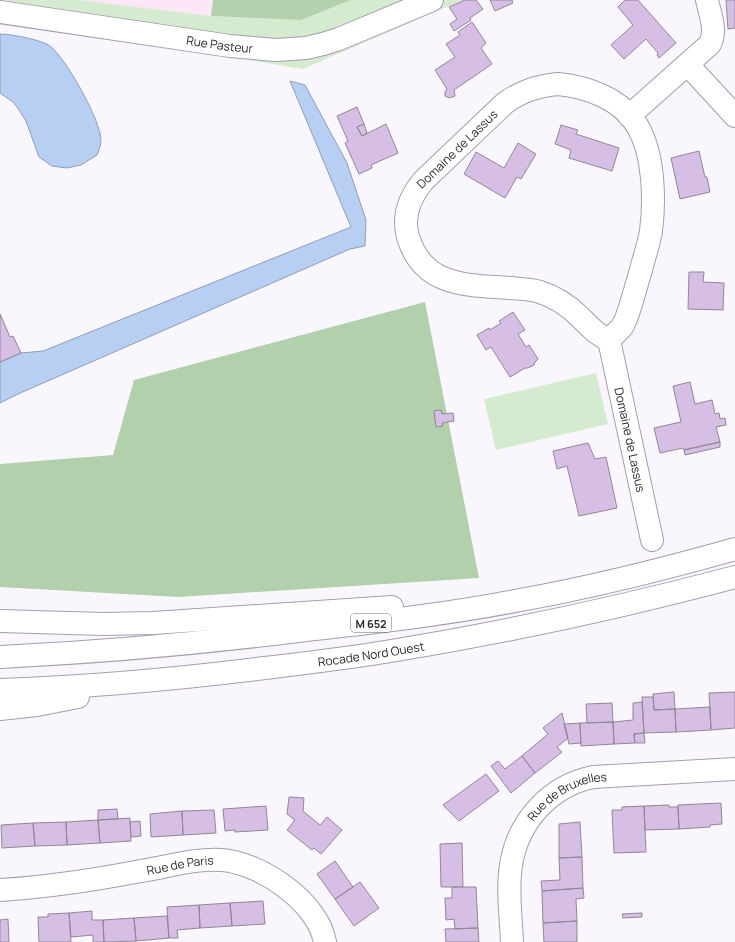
<svg xmlns="http://www.w3.org/2000/svg" width="735" height="942" viewBox="0 0 735 942" font-family="Manrope,sans-serif">
<style>
.commercial{fill:#fbe7f6}
.green{fill:#d5ebd0}
.forest{fill:#b3d0ad}
.water{fill:#b8cff4;stroke:#8e9db9}
.building{fill:#d6bee4;stroke:#918797}
.lines{fill:none;stroke-linecap:round;stroke-linejoin:round}
.minor-casing{stroke:#a69cad;stroke-width:24}
.trunk-casing{stroke:#a69cad;stroke-width:24}
.minor{stroke:#fff;stroke-width:22}
.trunk{stroke:#fff;stroke-width:22}
.labels{text-anchor:middle;dominant-baseline:central;stroke-width:4;stroke-linejoin:round;paint-order:stroke}
.shield{fill:#fff;stroke:#6b686d;stroke-width:1}
.shield-label{font-size:11px;font-weight:bold;fill:#2b272e}
.street-label{font-size:12px;fill:#2b272e;stroke:#fff}
</style>
<rect width="100%" height="100%" fill="#faf6fd"/>
<path class="commercial" d="M78,0H213L211,16Z"/>
<path class="green" d="M0,0H78L211,16L301,20L351,0H463L303,69L0,20Z
M596,373L608,424L496,450L484,399Z"/>
<path class="forest" d="M213,0H351L301,20L211,16Z
M425,302L479,578L178,597L0,587V464L113,455L134,380Z"/>
<path class="water" d="M0,34C11,34 42,40 50,46C66,58 101,121 101,140C101,145 99,150 97,155L81,165L67,168L52,166L39,157L26,121L17,107L13,102L0,93Z
M290,81L305,85L347,163L366,220L365,246L350,249L18,394L0,403V362L21,353L43,351L351,227Z"/>
<path class="building" d="M465,0H476L483,9L470,18L471,20L454,31L450,24L457,19L449,7Z
M490,0H512L513,3L495,11Z
M625,0H638L676,43L659,58L657,55L658,53L646,39L624,59L611,45L633,25L618,7Z
M726,0H735V28L728,29Z
M472,22L486,43L481,48L492,64L454,90L455,96L449,98L445,96V92L447,89L435,70L455,57L446,44L460,35L458,32Z
M357,107L364,124L357,127L362,136L386,124L398,153L371,165L372,168L359,174L345,143L348,141L337,116Z
M364,124L367,133L362,136L357,127Z
M561,125L578,130L576,134L619,148L612,171L569,158L571,150L555,144Z
M518,143L536,154L521,179L517,177L505,198L464,174L476,152L504,168Z
M699,151L705,177H707L710,192L680,199L671,158Z
M689,272H704L703,282L724,283L723,310L688,309Z
M513,312L525,330L518,334L526,347L529,345L538,359L535,362L534,365L528,368H525L510,377L491,347L486,350L477,335L489,328L490,330L501,323L499,321Z
M0,314L10,337L13,336L21,353L0,362Z
M690,382L695,404L712,400L715,414L719,413L720,419L725,418L726,425L716,427L720,442L684,450L683,448L660,453L654,428L681,422L673,386Z
M441,410L442,414L453,413L454,421L442,423L443,426L436,427L434,411Z
M720,442V447L685,455L684,450Z
M588,443L595,459L606,457L617,508L579,516L567,466L557,469L553,451Z
M674,692L675,709L654,710L653,694Z
M735,692V728L711,730L709,693Z
M642,697H653L654,710L675,709L676,732L644,733Z
M642,702L644,733L634,734L635,743L614,744L613,722L633,720V703Z
M612,703L613,722L587,723L586,704Z
M710,707L711,730L676,732L675,709Z
M562,713L568,738L557,747L562,752L535,773L522,756L548,734L543,728Z
M613,722L614,744L581,746L580,723Z
M580,723L581,743L569,744L564,724Z
M644,733L645,743H635L634,734Z
M522,756L535,773L511,793L491,766L498,761L505,769Z
M486,774L499,791L459,821L443,805Z
M289,797L304,798L303,811L320,825L327,817L342,830L321,854L314,848L312,850L287,830L295,820L287,814Z
M721,803L722,824L710,825V827L679,829L678,805Z
M669,805V807H678L679,829L645,830L644,806Z
M266,806L268,830L235,832V830L225,831L223,809Z
M644,806L646,852L614,853L612,810H622V807Z
M117,809L118,819L98,820V810Z
M214,810L216,833L183,835L182,811Z
M182,811L183,835L151,837L150,814Z
M130,818L131,841L100,843L98,820Z
M98,820L100,843L67,845L66,822Z
M140,821L141,836L131,837L130,822Z
M66,822L67,845L35,846L33,823Z
M580,822L582,857L559,858V824Z
M33,823L35,846L2,848L1,825Z
M462,843L463,887H441L440,844Z
M582,857L583,888L542,891L541,881L560,880L559,858Z
M335,861L353,887L335,899L317,874Z
M360,882L379,908L354,926L335,899Z
M452,887H476L478,928L455,929L454,919L446,920L445,898H452Z
M583,888L584,898L576,899L577,921L543,923L542,891Z
M263,901L265,924L232,926L230,903Z
M230,903L232,926L200,928L199,905Z
M199,905L200,928L177,930L178,938H169L167,907Z
M92,911V920H103L104,942H93V935L71,937L69,913Z
M69,913L71,942H39L38,917H48V914Z
M642,913V917L623,918L622,914Z
M167,916L169,938L136,941L134,918Z
M134,918L136,941L104,942L103,920Z
M8,919L9,942H0V920Z
M577,921V942H544L543,923Z
M478,928L479,942H446L445,929Z"/>
<g class="lines">
<g class="minor-casing">
<g id="minor">
<path id="s1" d="M0,12L230,46L276,50L306,48L323,44L339,39L432,0"/>
<path d="M688,65L735,116"/>
<path d="M558,84C588,87 622,99 638,127C654,155 655,200 651,231C649,244 644,257 641,270C636,286 632,303 626,319L622,327L609,340C597,335 590,327 581,318C570,307 556,297 540,292C531,289 520,289 510,288C467,285 423,287 408,237C402,216 410,197 423,181L505,103C522,91 537,86 558,84Z"/>
<path d="M629,116L710,44C717,30 710,14 707,0"/>
<path id="s2" d="M609,340L652,540"/>
<path id="s3" d="M0,890C48,887 94,880 141,871C168,867 195,858 222,860C261,863 318,902 325,942"/>
<path id="s4" d="M512,942C511,918 507,889 511,865C518,821 550,786 593,777L735,769"/>
</g>
</g>
<g class="trunk-casing">
<g id="trunk">
<path d="M0,621L103,624L153,623L392,607"/>
<path d="M0,657C102,652 204,643 306,630C377,622 449,614 520,600C593,587 664,569 735,549"/>
<path id="s5" d="M0,690C89,687 177,679 265,668C307,663 349,658 391,651C507,632 622,607 735,577"/>
<path d="M0,709L37,705L78,697"/>
</g>
</g>
<use href="#minor" class="minor"/>
<use href="#trunk" class="trunk"/>
</g>
<g class="labels">
<rect class="shield" x="351" y="614" width="40" height="18" rx="3"/>
<g class="shield-label">
<text x="371" y="623">M 652</text>
</g>
<g class="street-label">
<text stroke="none"><textPath href="#s1" startOffset="222">Rue Pasteur</textPath></text>
<text transform="translate(457 149) rotate(-44)">Domaine de Lassus</text>
<text stroke="none"><textPath href="#s2" startOffset="102">Domaine de Lassus</textPath></text>
<text stroke="none"><textPath href="#s5" startOffset="373">Rocade Nord Ouest</textPath></text>
<text stroke="none"><textPath href="#s4" startOffset="173">Rue de Bruxelles</textPath></text>
<text stroke="none"><textPath href="#s3" startOffset="182">Rue de Paris</textPath></text>
</g>
</g>
</svg>
